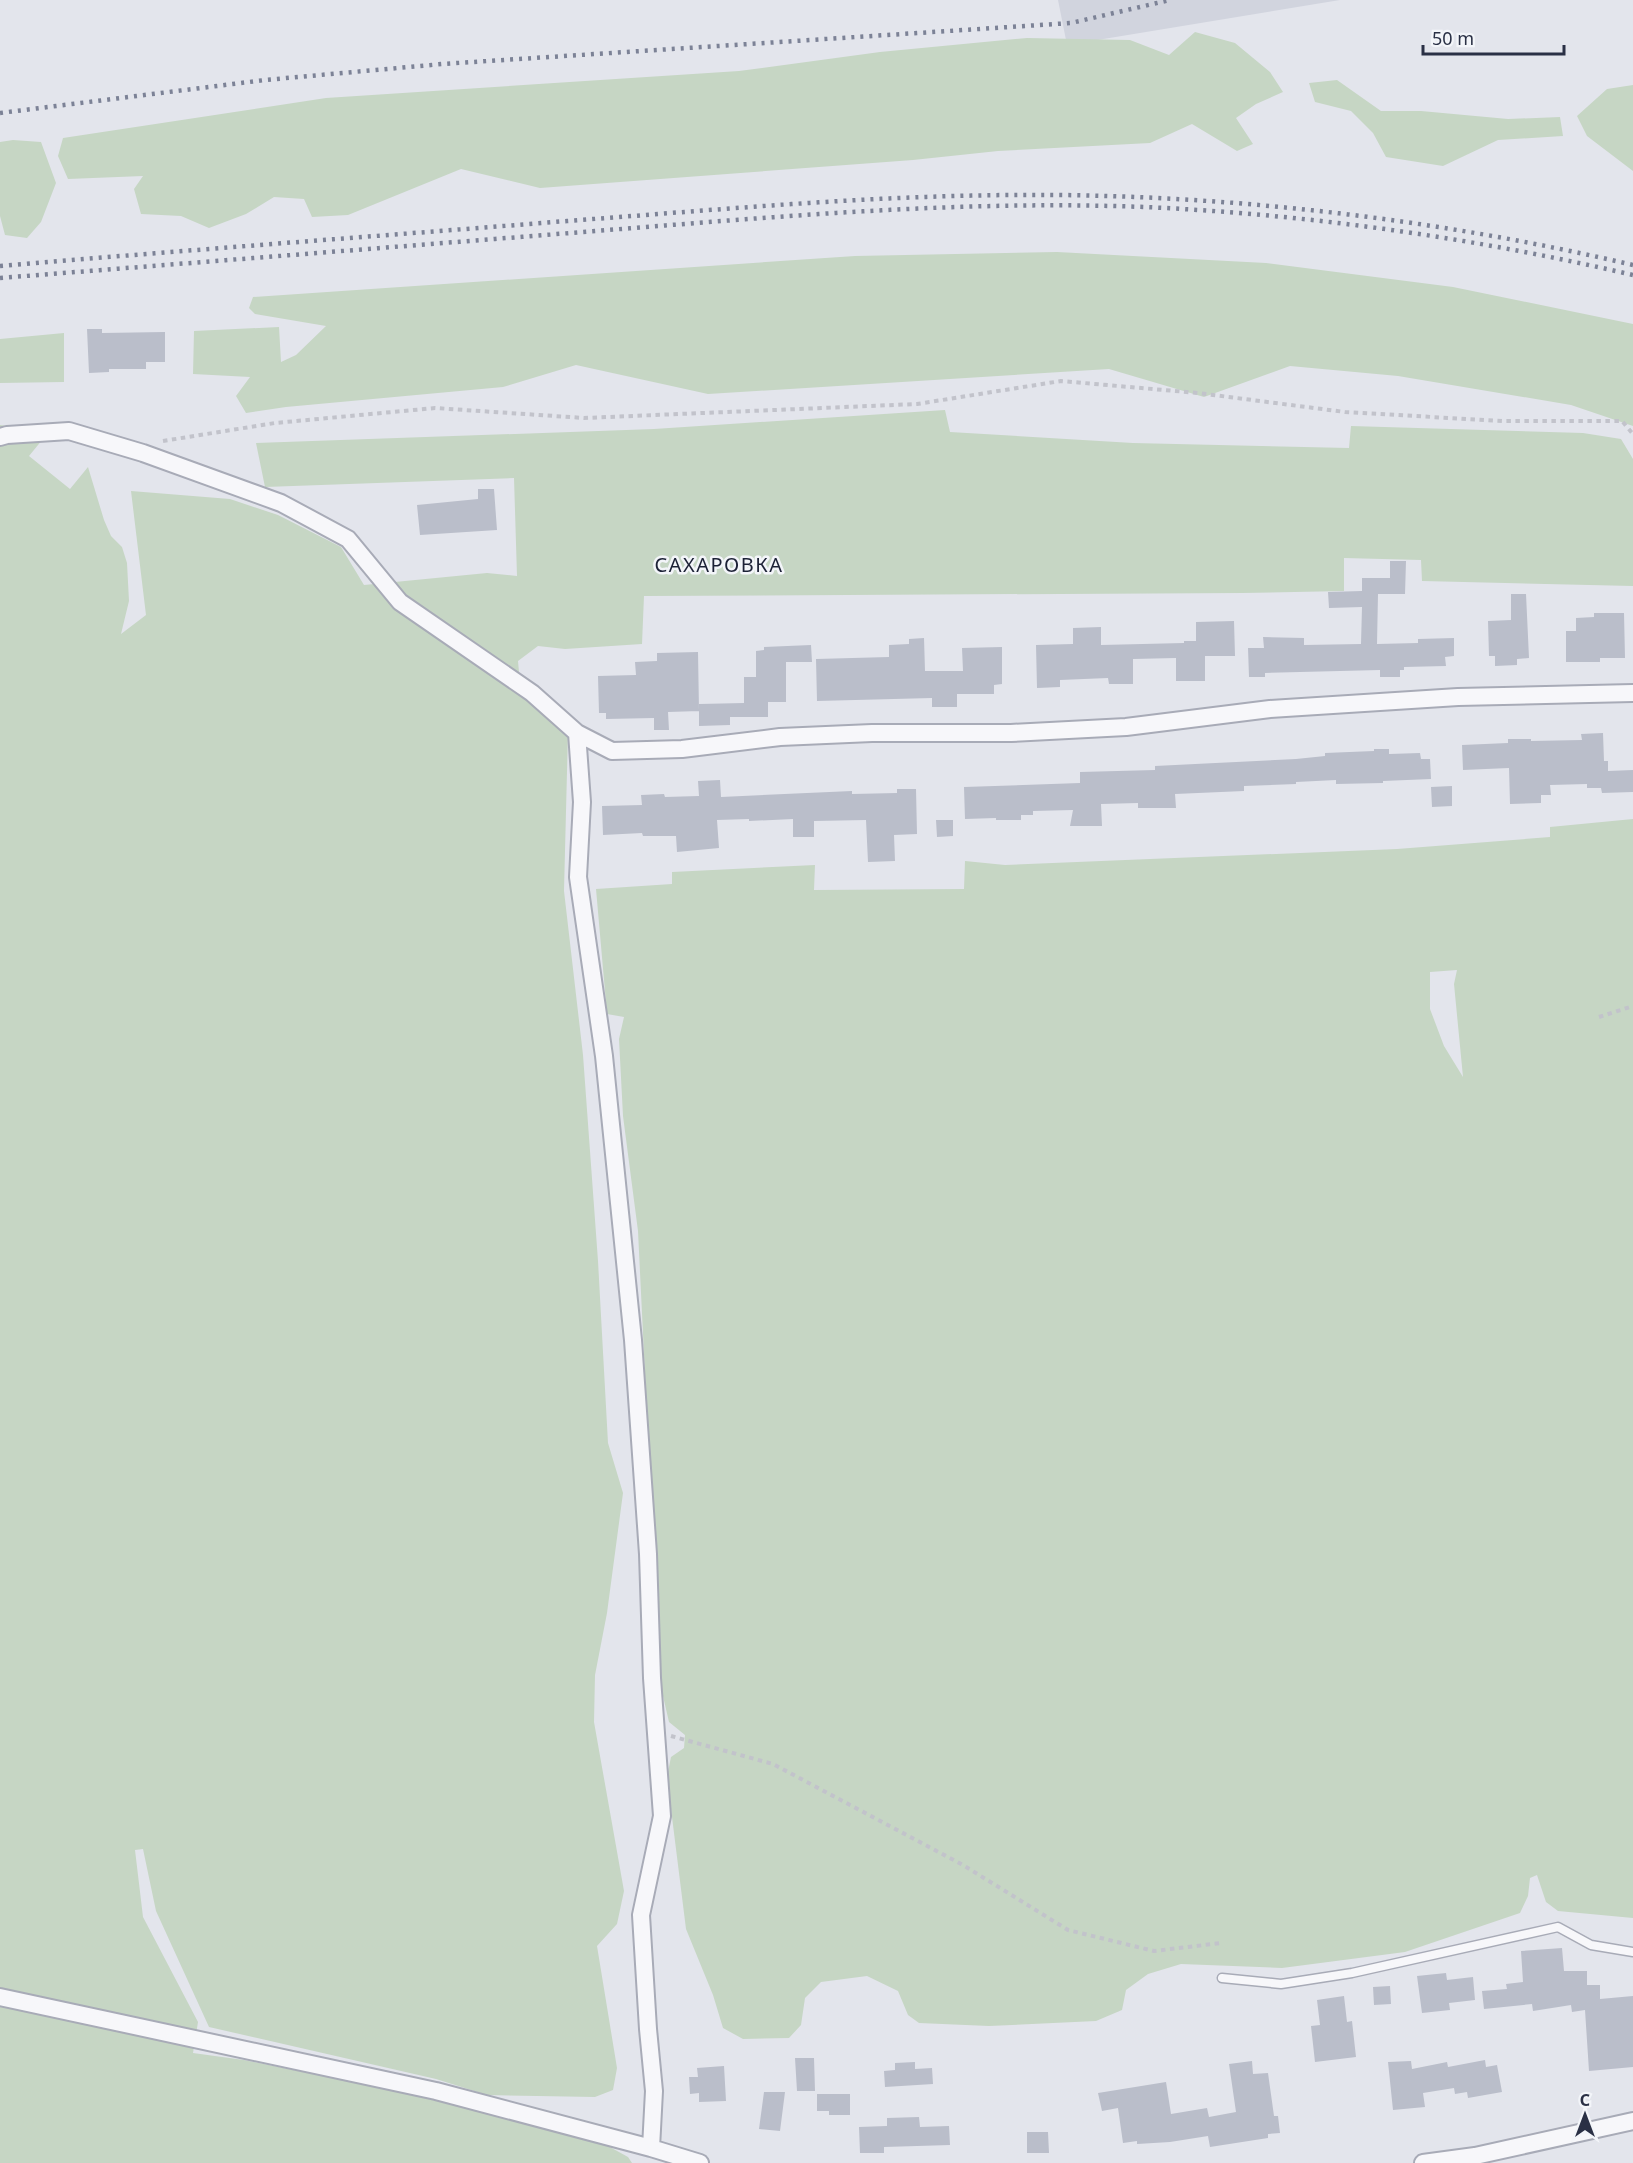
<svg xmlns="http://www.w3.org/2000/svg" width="1633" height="2163" viewBox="0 0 1633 2163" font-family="'Noto Sans',sans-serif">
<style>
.built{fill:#d1d4de}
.green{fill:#c6d6c4;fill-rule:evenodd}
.building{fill:#babeca}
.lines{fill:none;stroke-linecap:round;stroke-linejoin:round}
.service-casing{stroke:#a8abb7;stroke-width:11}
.minor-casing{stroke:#a8abb7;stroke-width:20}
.path{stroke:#c2c3cb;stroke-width:4;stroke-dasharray:4.5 4.5;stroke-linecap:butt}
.service{stroke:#f7f7fa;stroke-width:8}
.minor{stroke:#f7f7fa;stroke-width:16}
.rail{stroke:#7c8296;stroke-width:4.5;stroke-dasharray:3 6;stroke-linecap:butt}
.labels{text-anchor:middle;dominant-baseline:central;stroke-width:5;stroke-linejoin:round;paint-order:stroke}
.quarter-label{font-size:20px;letter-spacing:1.5px;fill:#1c2136;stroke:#f3f5f9}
</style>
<rect width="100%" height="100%" fill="#e3e5ec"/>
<path class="built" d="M1058,0H1340L1067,45Z"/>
<path class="green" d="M1195,32L1235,43L1270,72L1283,92L1256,104L1236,118L1253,144L1237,151L1192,124L1150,143L998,151L913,160L540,188L461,169L348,215L312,217L304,199L274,197L246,214L209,228L181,216L141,214L134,189L143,176L68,179L58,156L63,138L326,98L739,71L880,52L1027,38L1130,40L1169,55Z
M1337,80L1381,111H1421L1508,119L1560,117L1563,136L1498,140L1443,166L1386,157L1373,133L1351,111L1315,102L1309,83Z
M1633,85V171L1587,136L1577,116L1607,89Z
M13,140L41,142L56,183L41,222L27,238L5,235L0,216V142Z
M1057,252L1266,263L1453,287L1633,324V426L1571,405L1398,376L1290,366L1204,397L1109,369L708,394L576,365L503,387L286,407L246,413L236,396L250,377L193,374L194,331L279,327L281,362L296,355L326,326L255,314L249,308L253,297L855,256Z
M64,333V382L0,383V339Z
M945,410L950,432L1133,443L1349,448L1351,426L1583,433L1621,439L1633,459V586L1422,581L1421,560L1344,558V591L1242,593L644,596L642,644L565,649L538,646L518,661L521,694L568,732L564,891L583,1055L598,1261L608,1443L623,1493L607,1613L595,1675L594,1722L624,1891L617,1924L597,1946L617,2068L613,2090L595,2097L487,2095L436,2079L209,2027L156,1911L143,1849L135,1850L143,1917L198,2022L193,2053L244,2060L476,2107L608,2146L628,2157L632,2163H0V425L31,429L47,434L29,456L70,489L88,467L104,520L111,536L122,547L127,563L129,601L121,634L146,615L131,491L230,499L278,515L341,547L364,585L487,573L517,576L514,478L265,487L256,443L654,429Z
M1633,819V1918L1558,1911L1546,1902L1537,1875L1530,1878L1528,1896L1520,1913L1405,1952L1282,1968L1181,1964L1148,1974L1126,1990L1122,2010L1096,2021L989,2026L919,2023L908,2015L898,1991L867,1976L821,1982L805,1998L801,2025L789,2038L743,2039L723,2028L713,1995L686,1929L667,1777L671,1757L684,1748L685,1735L669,1722L660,1683L638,1231L623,1116L619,1039L624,1017L607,1014L596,889L672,884V872L815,865L814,890L964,889L965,861L1005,865L1397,849L1550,837V827ZM1457,970L1454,984L1463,1077L1444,1046L1430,1009V972Z"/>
<path class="building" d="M87,329H102V333L165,332V362H146V369H109V372L89,373Z
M478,489H494L497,530L420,535L417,505L478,499Z
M1390,561H1406L1405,594H1378L1377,644L1418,643V639L1454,638V656L1445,657L1446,666L1404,667V670H1400V677H1380V670L1265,673V677H1249L1248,648H1264L1263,637L1304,638V645L1361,644L1362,607L1329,608L1328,592L1362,591V578H1390Z
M1511,594H1526L1529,658L1517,659V665L1495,666V656H1489L1488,621L1511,620Z
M1594,613H1624L1625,658H1600V662H1566V631H1576V618L1594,617Z
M1234,621L1235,656H1205V681H1176V658L1133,659V684H1109L1108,678L1060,680V687L1037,688L1036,645L1073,644V628L1101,627V645L1184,643V641H1196V622Z
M924,638L925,671H963L962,648L1002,647V684L994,685V694H957V707H932V698L817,701L816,659L889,657V645L909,644V639Z
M811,645L812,662H786V702H768V717H730V725L699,726V704L744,703V677H756V651L764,650V647Z
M698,652L699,711L668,712L669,730H654V718L606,719V713H599L598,676L636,675L635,662L657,661V653Z
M1603,733L1604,761H1608V771L1633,770V792L1602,793L1601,788H1587V784L1550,785L1551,795H1541V803L1510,804L1509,768L1463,770L1462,745L1508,743V739H1531V741L1582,740L1581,734Z
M1374,749H1389V754L1420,753L1421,759H1430L1431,779L1383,781V783L1336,784V780L1296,782V784L1244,786V791L1175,794L1176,808H1138V803L1101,804L1102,826H1070L1073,810L1033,811V815H1021V820H996V818L965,819L964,787L1080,783V772L1155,770V766L1296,759L1325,756V753L1374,751Z
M720,780L721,797L852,791V794L897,793V789H916L917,834L894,835L895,861L868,862L866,820L814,821V837H793V819L749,821V819L717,820L719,848L677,852L676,836H643L642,833L603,835L602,806L642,805L641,795L664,794L665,797L699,796L698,781Z
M1452,786V806L1432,807L1431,787Z
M936,820H953V836L937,837Z
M1562,1948L1564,1971H1587V1985H1600V1999L1633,1996V2067L1589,2071L1585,2010L1572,2012L1571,2005L1533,2011L1532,2004L1484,2009L1482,1991L1507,1989L1506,1984L1523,1982L1521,1951Z
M1446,1973L1447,1980L1473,1977L1475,2000L1449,2003L1450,2010L1422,2013L1417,1976Z
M1390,1986L1391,2004L1374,2005L1373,1987Z
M1344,1996L1347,2022L1352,2021L1356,2057L1315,2062L1311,2026L1320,2025L1317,2000Z
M795,2058H814L815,2091H797Z
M1485,2060L1486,2067L1497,2065L1502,2092L1468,2098L1467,2092L1455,2094L1454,2088L1423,2093L1425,2107L1393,2110L1388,2062L1411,2061L1412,2069L1447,2062L1448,2067Z
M1252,2061L1253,2074L1268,2073L1274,2116H1278L1280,2133L1268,2134V2138L1210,2147L1208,2136L1170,2142L1137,2144V2141L1123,2143L1118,2108L1102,2111L1098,2093L1166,2082L1171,2114L1207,2108L1209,2117L1236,2112L1229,2064Z
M915,2062V2069L932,2068L933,2084L885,2087L884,2071L895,2070V2063Z
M724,2066L726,2101L699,2102V2093L690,2094L689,2077H698L697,2068Z
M764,2092H785L780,2131L759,2129Z
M817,2094H850V2115H829V2111H817Z
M919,2117L920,2127L949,2126L950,2145L884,2147V2153H860L859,2127L887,2126V2118Z
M1027,2132H1048L1049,2153H1027Z"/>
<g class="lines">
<g class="service-casing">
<path id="service" d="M1222,1978L1281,1984L1352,1973L1558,1927L1591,1945L1633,1952"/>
</g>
<g class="minor-casing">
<path id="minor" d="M0,437L7,435L69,431L143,453L281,503L348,539L400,602L532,693L577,733L582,802L578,877L604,1056L633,1340L648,1554L652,1678L662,1816L641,1915L648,2029L654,2091L651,2148
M577,733L612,751L682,749L780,737L872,733H1011L1126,727L1270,709L1458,697L1633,693
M0,1997L436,2091L651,2148L700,2163
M1423,2163L1475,2156L1633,2121"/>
</g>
<path class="path" d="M163,441L275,423L435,408L584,418L917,404L1061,381L1198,393L1345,412L1502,421H1622L1633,434
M1599,1017L1633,1006
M671,1736L773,1764L963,1865L1068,1930L1154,1951L1221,1943"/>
<use href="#service" class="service"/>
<use href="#minor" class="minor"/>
<path class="rail" d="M0,113L265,80L442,64L1071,23L1170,0
M0,266C189,250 378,236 567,221C715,210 863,196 1012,195C1216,193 1434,218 1633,265
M0,278C203,262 406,246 608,230C786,216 965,200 1144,207C1306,214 1475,238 1633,275"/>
</g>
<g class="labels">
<g class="quarter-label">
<text x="719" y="564">САХАРОВКА</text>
</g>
</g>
<g transform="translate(1585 2115)" stroke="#f3f5f9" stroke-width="4.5" paint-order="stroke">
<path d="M0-4.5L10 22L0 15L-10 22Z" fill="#2a3045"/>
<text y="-9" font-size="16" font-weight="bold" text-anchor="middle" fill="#2a3045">С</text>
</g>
<path d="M1423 45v9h141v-9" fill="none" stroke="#2a3045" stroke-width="3"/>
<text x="1432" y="45" font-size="18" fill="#2a3045" stroke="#f3f5f9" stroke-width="4.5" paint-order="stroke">50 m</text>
</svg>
